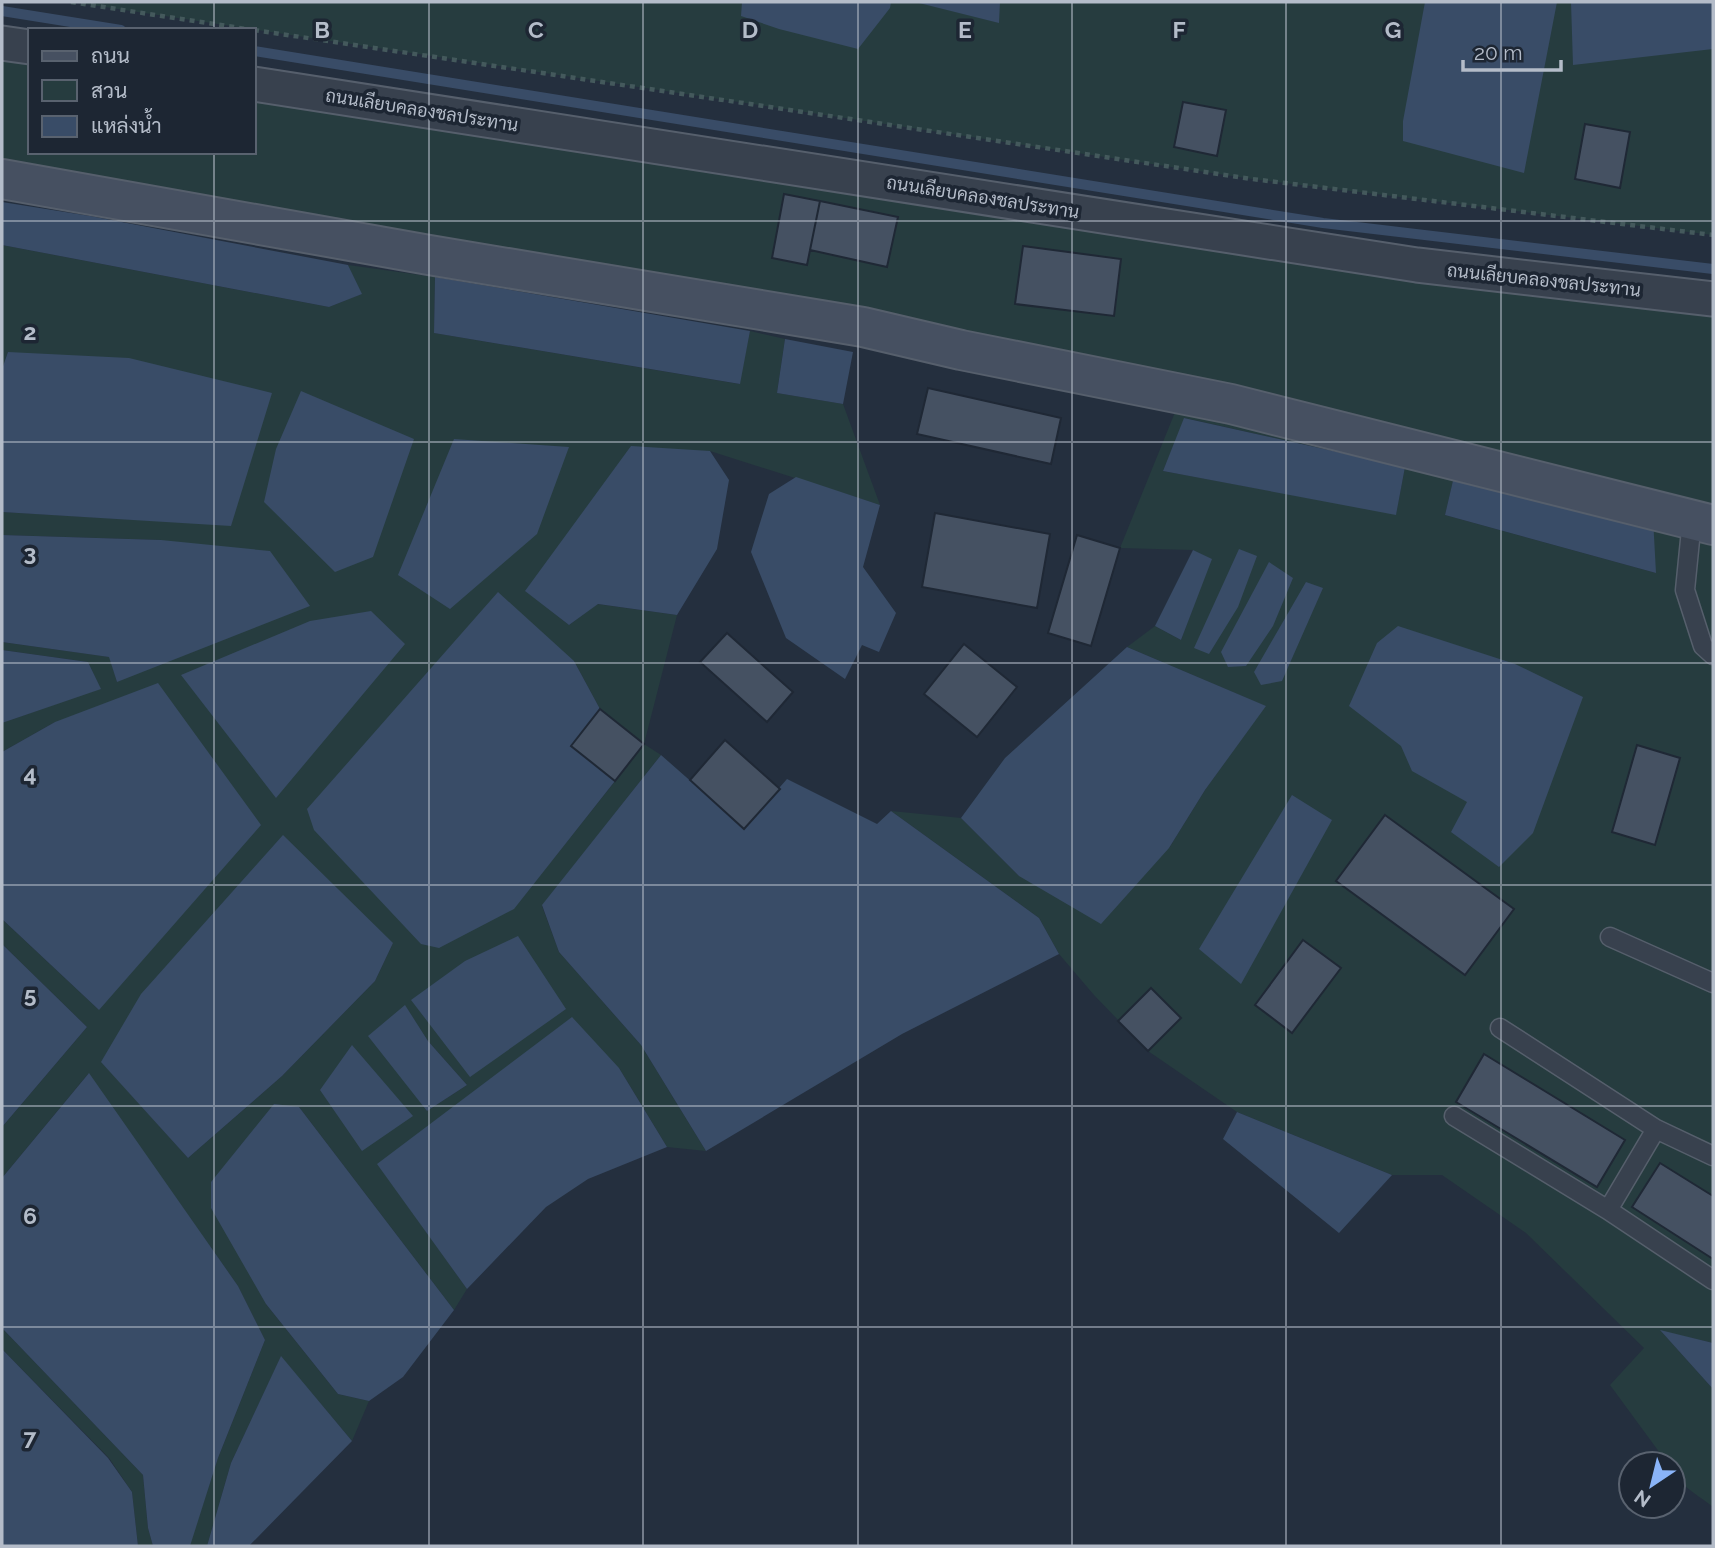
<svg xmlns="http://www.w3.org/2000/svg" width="1715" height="1548" viewBox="0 0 1715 1548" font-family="Raleway,Sarabun,sans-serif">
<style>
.green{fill:#263c3f;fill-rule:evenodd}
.water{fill:#394c67}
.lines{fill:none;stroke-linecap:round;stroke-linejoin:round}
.stream{stroke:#394c67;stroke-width:10}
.building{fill:#455162;stroke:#1f2835;stroke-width:2}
.lane-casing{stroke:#565f6c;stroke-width:21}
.street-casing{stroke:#565f6c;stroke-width:37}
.secondary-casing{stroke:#565f6c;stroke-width:42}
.path{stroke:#44595c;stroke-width:4.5;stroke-dasharray:5 5;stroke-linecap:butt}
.lane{stroke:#38414e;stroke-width:18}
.street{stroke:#38414e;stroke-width:33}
.secondary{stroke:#465061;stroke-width:38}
.grid{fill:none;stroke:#b4bcc9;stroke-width:2;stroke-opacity:0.55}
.labels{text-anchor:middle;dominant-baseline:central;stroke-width:7;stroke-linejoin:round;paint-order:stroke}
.street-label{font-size:18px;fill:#b4bcc9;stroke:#1d2633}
.grid-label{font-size:23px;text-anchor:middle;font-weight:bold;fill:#b4bcc9;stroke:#1d2633;stroke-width:7;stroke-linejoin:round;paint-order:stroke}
</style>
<rect width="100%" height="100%" fill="#242f3e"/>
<path class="green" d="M71,2H1713V235L1252,179Z
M2,40L30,44V152H254V80L1713,299V1343L1661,1331L1713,1389V1507C1700,1496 1673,1483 1673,1464H1668L1610,1385L1644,1348L1526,1233L1442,1175H1392L1237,1112L1148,1051L1094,995L1059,954L1039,918L891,811L961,818L1019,876L1169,848L1205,790L1265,706L1127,647L1155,626L1181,640L1211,559L1193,550L1120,548L1182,395L2,172ZM1185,418L1405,467L1396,514L1163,471ZM1455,473L1656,573L1445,515Z
M2,245L329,307L361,294L348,265L435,277L434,333L739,384L750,331L785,339L777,393L843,404L880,505L710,451L526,591L569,625L597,604L677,615L644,744L661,755L542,906L559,952L641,1045L706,1151L667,1147L619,1068L378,1164L467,1289L454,1310L299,1107L266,1304L338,1394L369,1401L352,1441L281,1357L231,1463L207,1546H190L191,1540L218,1458L265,1340L238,1286L88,1074L2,1178V1127L87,1027L2,944V919L99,1010L55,722L2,752V723L100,688L88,662L2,650V642L110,657L117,682L161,540L2,535V512L231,525L8,352L2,369ZM574,661L600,709L644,745L514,908ZM393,943L375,981L282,1076L188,1158L102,1062ZM405,1006L428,1041L467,1085L427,1111Z
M2,1328L143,1475L148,1528L153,1546H138L132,1492L109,1458L2,1349Z"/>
<path class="water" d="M742,2H891L890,8L858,49L779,29L741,16Z
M915,2H1000L999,23Z
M1425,2H1557L1524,173L1403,141V121Z
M1571,2H1713V49L1573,65Z
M2,202L90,216L348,265L362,294L329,307L2,245Z
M435,277L750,331L740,384L434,333Z
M785,339L853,352L843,404L777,393Z
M8,352L129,358L272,393L231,526L2,512V369Z
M301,391L414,439L373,557L335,572L264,502L276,449Z
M1184,418L1405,467L1396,515L1163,471Z
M454,439L569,447L537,534L450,609L398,575Z
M631,446L710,451L729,480L717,549L677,615L598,604L569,625L525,591Z
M1455,472L1653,518L1656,573L1445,515Z
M796,477L880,505L863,567L896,613L879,652L862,645L845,679L786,638L751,552L769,494Z
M2,535L161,540L270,551L310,606L117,682L109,657L2,642Z
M1239,549L1257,556L1238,607L1209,654L1194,648Z
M1193,550L1212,559L1181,640L1155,626Z
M1269,562L1293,578L1273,626L1246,666L1228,667L1221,652Z
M1306,582L1323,588L1282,681L1261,685L1254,672Z
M498,592L574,661L600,709L571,746L615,781L514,909L439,948L421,944L314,830L307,809Z
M371,611L405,644L276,798L181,675L310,621Z
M1398,626L1515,664L1583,697L1533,833L1499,867L1451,832L1467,802L1412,771L1401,746L1349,706L1377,643Z
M1127,647L1266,706L1205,790L1169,848L1101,924L1019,876L961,818L1005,758Z
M2,650L88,662L101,689L2,723Z
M158,683L261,825L99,1010L2,919V752L55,722Z
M661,755L744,828L787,779L877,824L891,811L1039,918L1059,954L902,1034L706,1151L641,1045L559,952L542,905Z
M1292,795L1332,820L1241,984L1199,949Z
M283,835L393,943L375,981L282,1076L188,1158L101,1062L141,994Z
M518,936L566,1009L470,1077L411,1000L465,961Z
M2,944L87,1027L2,1127Z
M405,1005L428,1041L467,1085L427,1111L368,1036Z
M572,1017L619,1068L667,1147L588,1179L546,1207L467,1289L377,1164Z
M352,1045L413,1116L362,1151L320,1090Z
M89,1073L238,1286L265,1340L218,1458L190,1546H153L148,1528L143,1475L2,1328V1178Z
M274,1104L299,1107L454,1310L403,1377L369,1401L338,1394L266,1304L211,1208V1182Z
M1237,1112L1392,1175L1339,1233L1223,1139Z
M1660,1330L1713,1343V1389Z
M2,1349L108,1458L132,1492L138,1546H2Z
M281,1356L352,1441L249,1546H207L231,1463Z"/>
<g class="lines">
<path class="stream" d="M2,11L121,30
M254,51L1323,223L1713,269"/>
</g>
<path class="building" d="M1183,102L1226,110L1217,156L1174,147Z
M1585,124L1630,132L1620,188L1575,179Z
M784,194L820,201L807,265L772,258Z
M820,201L898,217L887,267L810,250Z
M1023,246L1121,259L1114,316L1015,304Z
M928,388L1061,418L1051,464L917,434Z
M935,513L1050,534L1037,608L922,587Z
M1077,535L1120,548L1091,646L1048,633Z
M727,633L793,692L767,722L700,662Z
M964,644L1017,687L977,737L924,694Z
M600,709L644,744L615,781L571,746Z
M725,740L780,789L744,829L690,780Z
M1637,745L1680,758L1655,845L1612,832Z
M1385,815L1514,909L1465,975L1336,881Z
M1303,940L1341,968L1292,1033L1255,1005Z
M1151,988L1181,1018L1148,1051L1118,1021Z
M1484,1054L1625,1140L1597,1187L1456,1102Z
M1660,1163L1713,1196V1259L1632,1207Z"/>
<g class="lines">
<g class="lane-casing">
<path id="lane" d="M1692,520L1685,590L1703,646L1713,655
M1610,937L1713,983
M1500,1028L1656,1129L1608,1210
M1454,1116L1608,1210L1713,1280
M1656,1129L1713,1156"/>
</g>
<g class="street-casing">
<path id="street" d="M2,43L30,47
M254,84L1417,265L1713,299"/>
</g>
<g class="secondary-casing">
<path id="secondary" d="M2,179L429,255L863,327L961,350L1231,404L1713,525"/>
</g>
<path class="path" d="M71,2L253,30
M254,30L1252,179L1713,235"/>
<use href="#lane" class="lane"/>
<use href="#street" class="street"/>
<use href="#secondary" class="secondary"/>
</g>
<path class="grid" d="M214,2V30M429,2V1546M643,2V1546M858,2V1546M1072,2V1546M1286,2V1546M1501,2V1546M214,152V1546M2,221H1713M2,442H1713M2,663H1713M2,885H1713M2,1106H1713M2,1327H1713"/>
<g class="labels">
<g class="street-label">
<text transform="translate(422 110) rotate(9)">ถนนเลียบคลองชลประทาน</text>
<text transform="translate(983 197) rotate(9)">ถนนเลียบคลองชลประทาน</text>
<text transform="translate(1544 280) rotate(6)">ถนนเลียบคลองชลประทาน</text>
</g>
</g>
<g class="grid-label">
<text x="322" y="38">B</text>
<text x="536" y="38">C</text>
<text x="750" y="38">D</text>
<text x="965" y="38">E</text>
<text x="1179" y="38">F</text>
<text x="1393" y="38">G</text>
<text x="30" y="340">2</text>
<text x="30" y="561">3</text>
<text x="30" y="782">4</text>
<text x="30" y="1003">5</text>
<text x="30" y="1224">6</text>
<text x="30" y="1445">7</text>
</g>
<rect width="1715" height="1548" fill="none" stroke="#b4bcc9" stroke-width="7"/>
<rect x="28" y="28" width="228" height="126" fill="#1d2633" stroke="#59626f" stroke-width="2"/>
<rect x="42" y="51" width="35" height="10" fill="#465061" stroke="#59626f" stroke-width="2"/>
<text x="91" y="63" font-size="21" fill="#b4bcc9">ถนน</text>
<rect x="42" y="80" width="35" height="21" fill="#263c3f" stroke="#59626f" stroke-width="2"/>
<text x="91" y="98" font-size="21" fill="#b4bcc9">สวน</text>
<rect x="42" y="116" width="35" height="21" fill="#394c67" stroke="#59626f" stroke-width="2"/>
<text x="91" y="133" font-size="21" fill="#b4bcc9">แหล่งน้ำ</text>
<g transform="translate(1652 1485) rotate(215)"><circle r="33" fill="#1d2633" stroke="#59626f" stroke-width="2"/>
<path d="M0-5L12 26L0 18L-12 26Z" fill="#8ab4f8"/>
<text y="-10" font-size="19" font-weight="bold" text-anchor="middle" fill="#b4bcc9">N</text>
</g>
<path d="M1463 60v10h98v-10" fill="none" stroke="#b4bcc9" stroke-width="3.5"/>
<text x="1474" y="60" font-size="21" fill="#b4bcc9" stroke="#1d2633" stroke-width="5" paint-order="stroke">20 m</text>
</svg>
